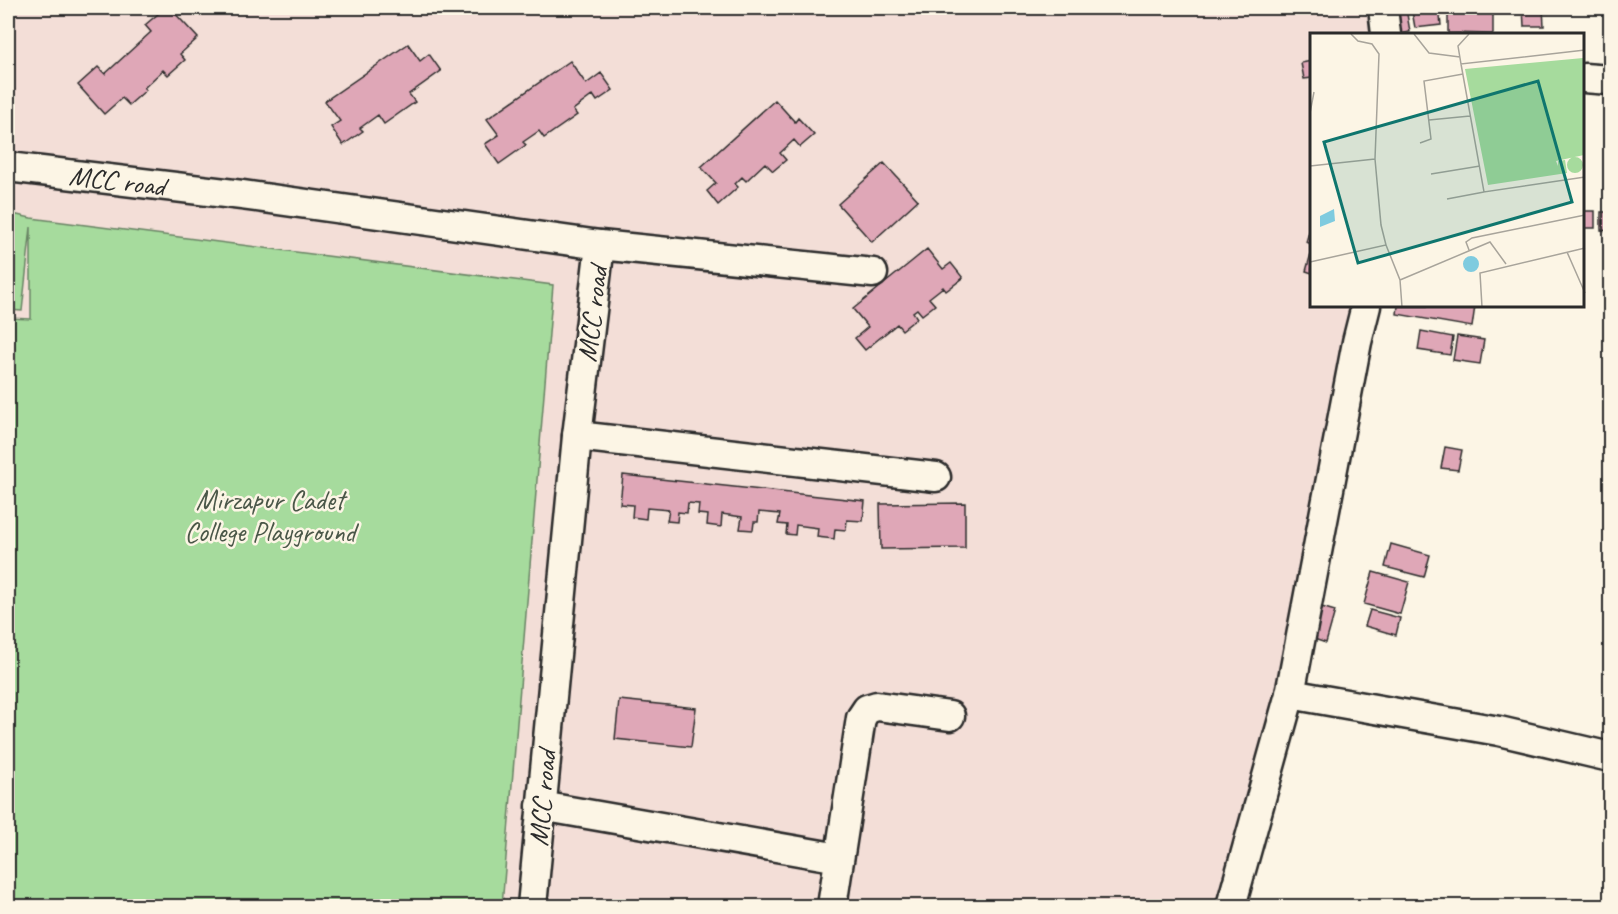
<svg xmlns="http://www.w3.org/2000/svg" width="1618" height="914" viewBox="0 0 1618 914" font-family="Caveat,sans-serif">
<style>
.built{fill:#f3ded7}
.green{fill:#a6db9d;stroke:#688364;stroke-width:1.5}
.building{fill:#dfa7b7;stroke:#2b2b2b;stroke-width:1.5}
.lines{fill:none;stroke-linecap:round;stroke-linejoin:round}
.minor-casing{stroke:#2b2b2b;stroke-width:33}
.minor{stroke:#fcf5e5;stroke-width:28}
.labels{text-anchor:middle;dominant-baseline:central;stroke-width:5;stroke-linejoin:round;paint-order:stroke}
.street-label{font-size:28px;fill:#2b2b2b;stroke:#fcf5e5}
.park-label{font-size:28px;fill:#4a5748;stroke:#fcf5e5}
.inset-road{fill:none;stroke:#a8a49b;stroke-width:1.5}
.view{fill:#0f766e;fill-opacity:0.15;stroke:#0f766e;stroke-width:3}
.inset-edge{fill:none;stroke:#2b2b2b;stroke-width:3}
</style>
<rect width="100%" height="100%" fill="#fcf5e5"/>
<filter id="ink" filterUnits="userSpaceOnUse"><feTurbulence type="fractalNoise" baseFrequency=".0167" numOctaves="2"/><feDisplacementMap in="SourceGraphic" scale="12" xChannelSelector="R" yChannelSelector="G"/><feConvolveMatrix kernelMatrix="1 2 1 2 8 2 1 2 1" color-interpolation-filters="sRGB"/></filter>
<g filter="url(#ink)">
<path class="built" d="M8,8H1375L1377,34H1312V306H1357L1293,635L1220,906H8Z"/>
<path class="green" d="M8,213L31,218L553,285L502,906H8V318L31,319V227L22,311L8,310Z"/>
<path class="building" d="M165,8H170L198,38L180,54L185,60L168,75L163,70L144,88L146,90L129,105L122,98L104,114L78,85L98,67L105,74L151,32L145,25Z
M1406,8L1410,32L1400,34L1396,9Z
M1439,8L1441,25L1415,28L1412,11Z
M1448,8H1493V34L1448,33Z
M1523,8H1543L1544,26H1524Z
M408,44L420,61L429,54L441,71L409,94L415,102L384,124L378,115L360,128L363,131L343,145L331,127L340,121L325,101Z
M570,61L586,84L601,73L613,90L597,101L593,95L573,110L577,115L544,138L539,131L523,142L526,145L499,164L485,144L499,135L487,119Z
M1312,61V78L1304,79L1301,63Z
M775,100L795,122L798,118L814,135L800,147L794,140L780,153L786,160L773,171L765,163L746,181L742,177L735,184L738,187L718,205L707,191L716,183L701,167Z
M884,163L918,200L872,242L838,204Z
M1584,211H1595V228H1584Z
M1601,212H1610V231L1601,230Z
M1312,222V244L1306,242Z
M927,249L943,269L951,263L963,278L946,291L943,287L929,298L935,305L922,315L917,309L913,312L917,318L902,330L897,324L865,350L855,338L868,327L853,309Z
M1312,250V273L1306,271Z
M1398,306H1475L1472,327L1397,314Z
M1421,331L1453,337L1450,355L1418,350Z
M1457,336L1484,340L1480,364L1453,360Z
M1445,447L1462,450L1458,470L1441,468Z
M623,475L865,501L863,521L847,520L846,530L835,529L834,539L817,537L818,528L796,525L795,535L786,534L787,525L778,524L780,514L759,512L758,522H754L753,530L740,529L742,517L722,514L721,527L707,525L708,515L698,514L699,504L688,503L687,513L678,512L677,522L667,521L669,510L647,508L646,519L632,517L633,505L620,504Z
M965,503V548L881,549L880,504Z
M1391,544L1430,555L1424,577L1385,567Z
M1373,572L1409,582L1400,614L1364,604Z
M1315,605L1335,611L1326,643L1305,636Z
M1370,610L1400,618L1396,635L1365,626Z
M619,700L696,708L691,747L615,739Z"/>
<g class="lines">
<g class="minor-casing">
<g id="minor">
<path d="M1383,8L1386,34"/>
<path d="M1584,78L1610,80"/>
<path id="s1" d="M8,167L242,195L600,245L577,436L532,906"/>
<path d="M600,245L873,273"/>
<path d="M577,436L936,477"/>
<path d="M1290,694L1499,731L1610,757"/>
<path d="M541,806L839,858"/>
<path d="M832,906L861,718L867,709L877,706L950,716"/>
<path d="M1231,906L1290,694L1357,342L1366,306"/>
</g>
</g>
<use href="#minor" class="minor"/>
</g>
</g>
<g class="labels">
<g class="street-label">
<text stroke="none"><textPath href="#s1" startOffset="110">MCC road</textPath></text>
<text transform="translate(592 314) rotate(-83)">MCC road</text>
<text transform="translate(542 798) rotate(-85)">MCC road</text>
</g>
<g class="park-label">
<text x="270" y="499">Mirzapur Cadet<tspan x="270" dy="32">College Playground</tspan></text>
</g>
</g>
<g transform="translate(1310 33)">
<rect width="274" height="274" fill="#fcf5e5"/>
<path d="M273,25L274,122L246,128L248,133V128L255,127L257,140L178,152L155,36ZM257 132a8 8 0 1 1 16 0a8 8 0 1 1-16 0Z" fill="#a6db9d"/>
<path d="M24,176L25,188L10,194V183ZM153 231a8 8 0 1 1 16 0a8 8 0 1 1-16 0Z" fill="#7fcbdf"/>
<path class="inset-road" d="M104,1L119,20L150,24M159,1L148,13L151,31L275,17M151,31L174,159L275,144M0,80L4,59M119,87L160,83M110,110L121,106L114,48L153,41M0,133L65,126M121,141L170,133M137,166L174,159M76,212L90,247L92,274M159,217L156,209L162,205L275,182M257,219L275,260M0,229L76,212L71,192L65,126L69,21L62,11L48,8L41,1M90,247L180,209L196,231M172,274L170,240L275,215"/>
<path class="view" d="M228,48L262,169L48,230L14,109Z"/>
<rect width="274" height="274" class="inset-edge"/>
</g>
<rect width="1618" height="914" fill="none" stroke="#fcf5e5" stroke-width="30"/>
<rect x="15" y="15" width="1588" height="884" fill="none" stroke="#2b2b2b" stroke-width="2" filter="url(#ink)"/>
</svg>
